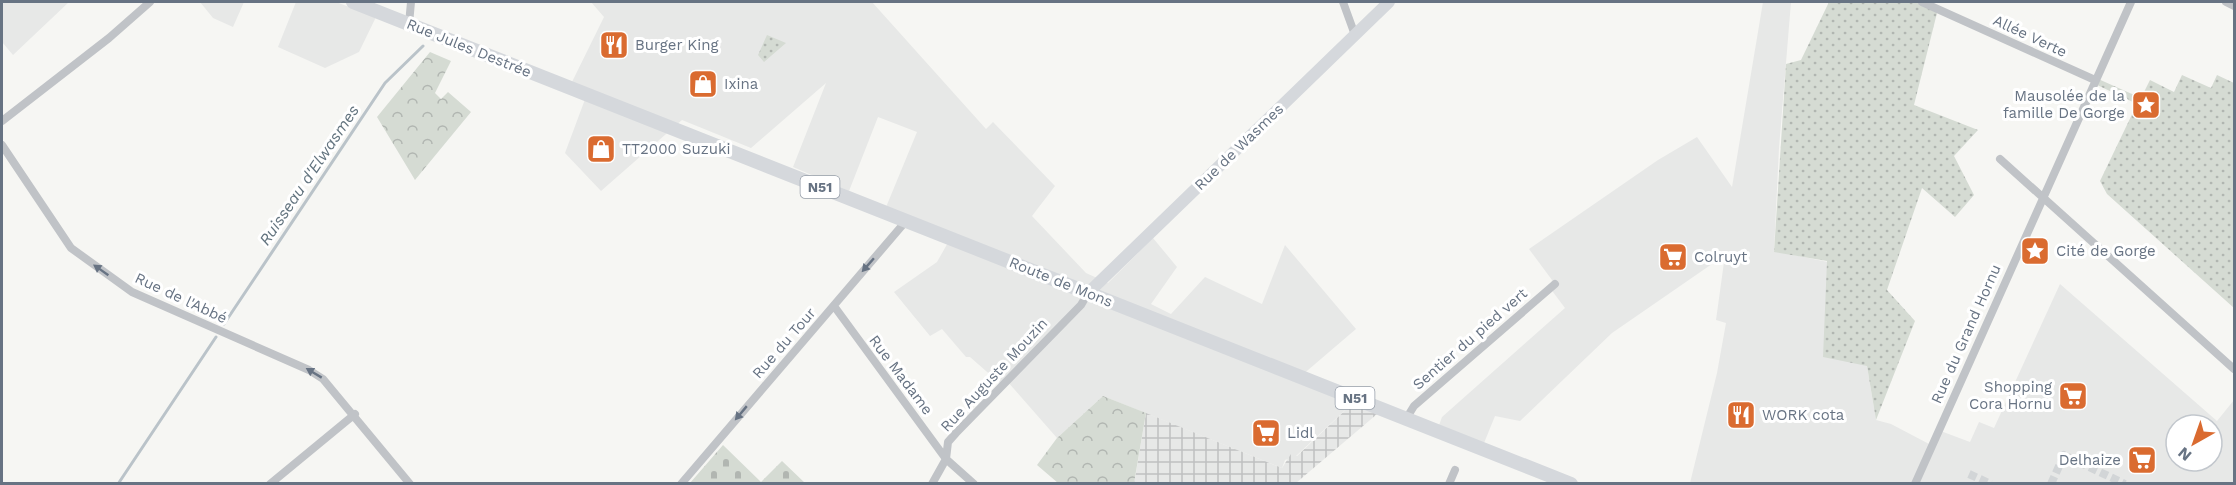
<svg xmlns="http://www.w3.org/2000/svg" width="2236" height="485" viewBox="0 0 2236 485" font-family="'Work Sans',sans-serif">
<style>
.built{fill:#e7e8e7;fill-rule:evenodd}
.industrial{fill:url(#industrial-grid)}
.green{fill:url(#green-dots)}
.forest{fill:url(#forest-crowns)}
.cemetery{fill:url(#cemetery-stones)}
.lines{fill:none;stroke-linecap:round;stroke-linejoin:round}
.stream{stroke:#bac3c9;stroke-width:3}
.street-tunnel{stroke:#d2d5d7;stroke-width:8;stroke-dasharray:8 4;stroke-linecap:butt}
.street{stroke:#c0c3c7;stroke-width:8}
.secondary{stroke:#d5d8dc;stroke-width:12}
.primary{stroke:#d5d8dc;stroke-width:14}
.oneway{fill:#677383}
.labels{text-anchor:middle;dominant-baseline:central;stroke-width:6;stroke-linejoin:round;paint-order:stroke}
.shield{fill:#fff;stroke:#959da8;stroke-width:1.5}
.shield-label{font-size:14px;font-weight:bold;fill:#677383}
.street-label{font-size:15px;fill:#677383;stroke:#fff}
.poi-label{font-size:15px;fill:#677383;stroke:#fff;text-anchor:start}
.water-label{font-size:16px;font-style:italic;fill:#63747f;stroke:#fff}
</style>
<defs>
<pattern id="industrial-grid" width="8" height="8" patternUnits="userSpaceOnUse" patternTransform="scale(1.5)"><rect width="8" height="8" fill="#e7e8e7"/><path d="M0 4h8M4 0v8" fill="none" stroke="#bfc0c1"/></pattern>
<pattern id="green-dots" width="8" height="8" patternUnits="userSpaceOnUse" patternTransform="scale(1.5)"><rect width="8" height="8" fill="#d5dbd3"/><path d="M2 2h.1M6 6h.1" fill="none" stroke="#b1b6b1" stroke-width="1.8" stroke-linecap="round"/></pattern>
<pattern id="forest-crowns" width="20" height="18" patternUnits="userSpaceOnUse" patternTransform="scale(1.5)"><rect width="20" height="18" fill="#d5dbd3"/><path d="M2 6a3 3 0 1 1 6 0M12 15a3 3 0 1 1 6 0" fill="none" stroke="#b1b6b1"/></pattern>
<pattern id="cemetery-stones" width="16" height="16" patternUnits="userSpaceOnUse" patternTransform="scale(1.5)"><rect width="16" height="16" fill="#d5dbd3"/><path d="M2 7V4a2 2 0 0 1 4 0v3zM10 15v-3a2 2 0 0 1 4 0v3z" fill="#b1b6b1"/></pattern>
</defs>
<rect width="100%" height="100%" fill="#f6f6f3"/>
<path class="built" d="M2,2H69L13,55L2,42Z
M200,2H244L233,27L213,18Z
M296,2H336L376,17L359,52L325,68L278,47Z
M591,2H872L986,129L993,122L1055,186L1032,216L1086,273L1108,283L1153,238L1177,267L1151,304L1171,314L1205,277L1262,304L1285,245L1356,329L1301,376L1357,399L1296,456L1285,460L1282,468L1103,396L1057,438L1007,381L1002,385L970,357H966L942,329L930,336L894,292L937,262L950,239L884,212L917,132L878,117L849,191L793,167L826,83L751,148L682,120L601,191L565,153L587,94L571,84L604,17Z
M1763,2H1791L1779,148L1774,251L1828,262L1867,366L1876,420L1891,424L1931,445L1938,430L1970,442L1979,422L1994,428L2060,284L2217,421L2234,400V483H1690L1717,373L1726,323L1716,320L1725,255L1612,333L1520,421L1495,416L1482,448L1437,431L1442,417L1565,308L1550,288L1552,280L1529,249L1658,160L1697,137L1732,187ZM2176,425H2212V461H2176Z"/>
<path class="industrial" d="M1357,399L1383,409L1296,483L1134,484L1146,413L1282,468L1291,454L1297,456Z"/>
<path class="green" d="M1829,2H1922L1938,9L1914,105L1978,130L1954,156L1974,195L1955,217L1922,188L1887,290L1915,321L1876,420L1867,366L1823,357L1827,261L1774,252L1786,64L1801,60Z
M767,35L786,43L764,62L758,55Z
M2182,75L2211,88L2217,75L2234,83V308L2107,194L2100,181L2137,104L2093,83L2096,78L2141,98L2150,80L2174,92Z"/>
<path class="forest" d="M430,52L451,61L435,93L441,99L448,92L471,112L415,180L377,117Z
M1103,396L1146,413L1134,483H1058L1037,465L1057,438Z"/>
<path class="cemetery" d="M723,445L761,482L782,461L805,483H690Z"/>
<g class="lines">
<path class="stream" d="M224,324L385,83L423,46
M118,484L216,337"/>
<path class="street-tunnel" d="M1969,474L1991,484
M2051,484L2064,455L2125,484"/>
<path class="street" d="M1343,2L1355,35
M1922,2L2095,80
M2226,2L2234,6
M409,24L411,2
M2,121L109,38L150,2
M2,145L71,248L132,292L309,370L323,379L410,484
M2000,159L2234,369
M834,306L946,459L974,484
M1406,419L1414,406L1555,284
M270,484L355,414
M681,484L906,221
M932,484L946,459L948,442L956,433L1081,305L1088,293
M1449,484L1455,470
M1915,484L2131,2"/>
<path class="secondary" d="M1088,293L1389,2"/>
<path class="primary" d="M353,2L1571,484"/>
</g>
<defs><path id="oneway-solid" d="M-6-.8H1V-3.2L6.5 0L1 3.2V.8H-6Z" transform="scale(1.5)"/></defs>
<g class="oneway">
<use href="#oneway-solid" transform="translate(868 265) rotate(131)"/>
<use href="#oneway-solid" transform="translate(101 270) rotate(-145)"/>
<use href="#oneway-solid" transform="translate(314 373) rotate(-149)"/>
<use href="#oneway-solid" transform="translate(741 413) rotate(130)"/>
</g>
<defs>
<g id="restaurant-square" transform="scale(1.5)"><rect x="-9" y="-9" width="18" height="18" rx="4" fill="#da6b30" stroke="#fff"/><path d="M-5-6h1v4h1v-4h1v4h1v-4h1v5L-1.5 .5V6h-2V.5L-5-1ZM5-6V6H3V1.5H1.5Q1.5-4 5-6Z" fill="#fff"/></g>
<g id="shop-square" transform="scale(1.5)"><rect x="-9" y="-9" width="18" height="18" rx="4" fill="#da6b30" stroke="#fff"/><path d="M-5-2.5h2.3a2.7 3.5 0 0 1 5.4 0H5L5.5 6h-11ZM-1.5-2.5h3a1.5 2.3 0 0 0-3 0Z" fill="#fff"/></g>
<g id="sight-square" transform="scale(1.5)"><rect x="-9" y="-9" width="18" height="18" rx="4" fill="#da6b30" stroke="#fff"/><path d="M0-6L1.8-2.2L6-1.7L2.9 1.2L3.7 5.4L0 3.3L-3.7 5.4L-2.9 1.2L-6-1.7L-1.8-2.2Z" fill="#fff"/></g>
<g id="supermarket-square" transform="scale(1.5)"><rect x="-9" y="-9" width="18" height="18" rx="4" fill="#da6b30" stroke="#fff"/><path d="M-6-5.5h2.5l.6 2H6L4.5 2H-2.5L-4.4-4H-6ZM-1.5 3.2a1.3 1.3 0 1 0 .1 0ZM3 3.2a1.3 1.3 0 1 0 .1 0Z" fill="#fff"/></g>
</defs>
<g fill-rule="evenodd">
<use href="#restaurant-square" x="614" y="45"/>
<use href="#shop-square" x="703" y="84"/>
<use href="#sight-square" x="2146" y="105"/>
<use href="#shop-square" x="601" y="149"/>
<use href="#sight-square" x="2035" y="251"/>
<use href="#supermarket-square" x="1673" y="257"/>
<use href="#supermarket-square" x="2073" y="396"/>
<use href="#restaurant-square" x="1741" y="415"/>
<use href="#supermarket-square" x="1266" y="433"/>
<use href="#supermarket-square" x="2142" y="460"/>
</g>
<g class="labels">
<g class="shield">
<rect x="800.5" y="176" width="39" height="22" rx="4.5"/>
<rect x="1335.5" y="387" width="39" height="22" rx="4.5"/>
</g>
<g class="shield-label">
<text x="820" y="187">N51</text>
<text x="1355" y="398">N51</text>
</g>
<g class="street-label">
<text transform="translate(2030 36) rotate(25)">Allée Verte</text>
<text transform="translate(469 48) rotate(22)">Rue Jules Destrée</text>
<text transform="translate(1239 147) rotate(-44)">Rue de Wasmes</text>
<text transform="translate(1061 282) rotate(22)">Route de Mons</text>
<text transform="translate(181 298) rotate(25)">Rue de l'Abbé</text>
<text transform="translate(1966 334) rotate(-66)">Rue du Grand Hornu</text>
<text transform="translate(1470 339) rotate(-41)">Sentier du pied vert</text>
<text transform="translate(784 343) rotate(-49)">Rue du Tour</text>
<text transform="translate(901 375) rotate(53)">Rue Madame</text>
<text transform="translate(994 375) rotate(-47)">Rue Auguste Mouzin</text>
</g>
<g class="poi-label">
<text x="635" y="45">Burger King</text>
<text x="724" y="84">Ixina</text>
<text x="2125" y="96" text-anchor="end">Mausolée de la<tspan x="2125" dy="17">famille De Gorge</tspan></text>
<text x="622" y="149">TT2000 Suzuki</text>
<text x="2056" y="251">Cité de Gorge</text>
<text x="1694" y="257">Colruyt</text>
<text x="2052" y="387" text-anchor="end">Shopping<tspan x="2052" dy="17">Cora Hornu</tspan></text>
<text x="1762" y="415">WORK cota</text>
<text x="1287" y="433">Lidl</text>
<text x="2121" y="460" text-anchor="end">Delhaize</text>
</g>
<g class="water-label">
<text transform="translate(309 175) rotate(-56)">Ruisseau d'Elwasmes</text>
</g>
</g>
<rect width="2236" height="485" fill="none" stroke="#677383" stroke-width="6"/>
<g transform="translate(2194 443) rotate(220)"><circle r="28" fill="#ffffff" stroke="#c2c7cd" stroke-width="1.5"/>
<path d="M0-4.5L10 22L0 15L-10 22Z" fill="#da6b30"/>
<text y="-9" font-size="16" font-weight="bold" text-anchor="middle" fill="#677383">N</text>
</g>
</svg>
